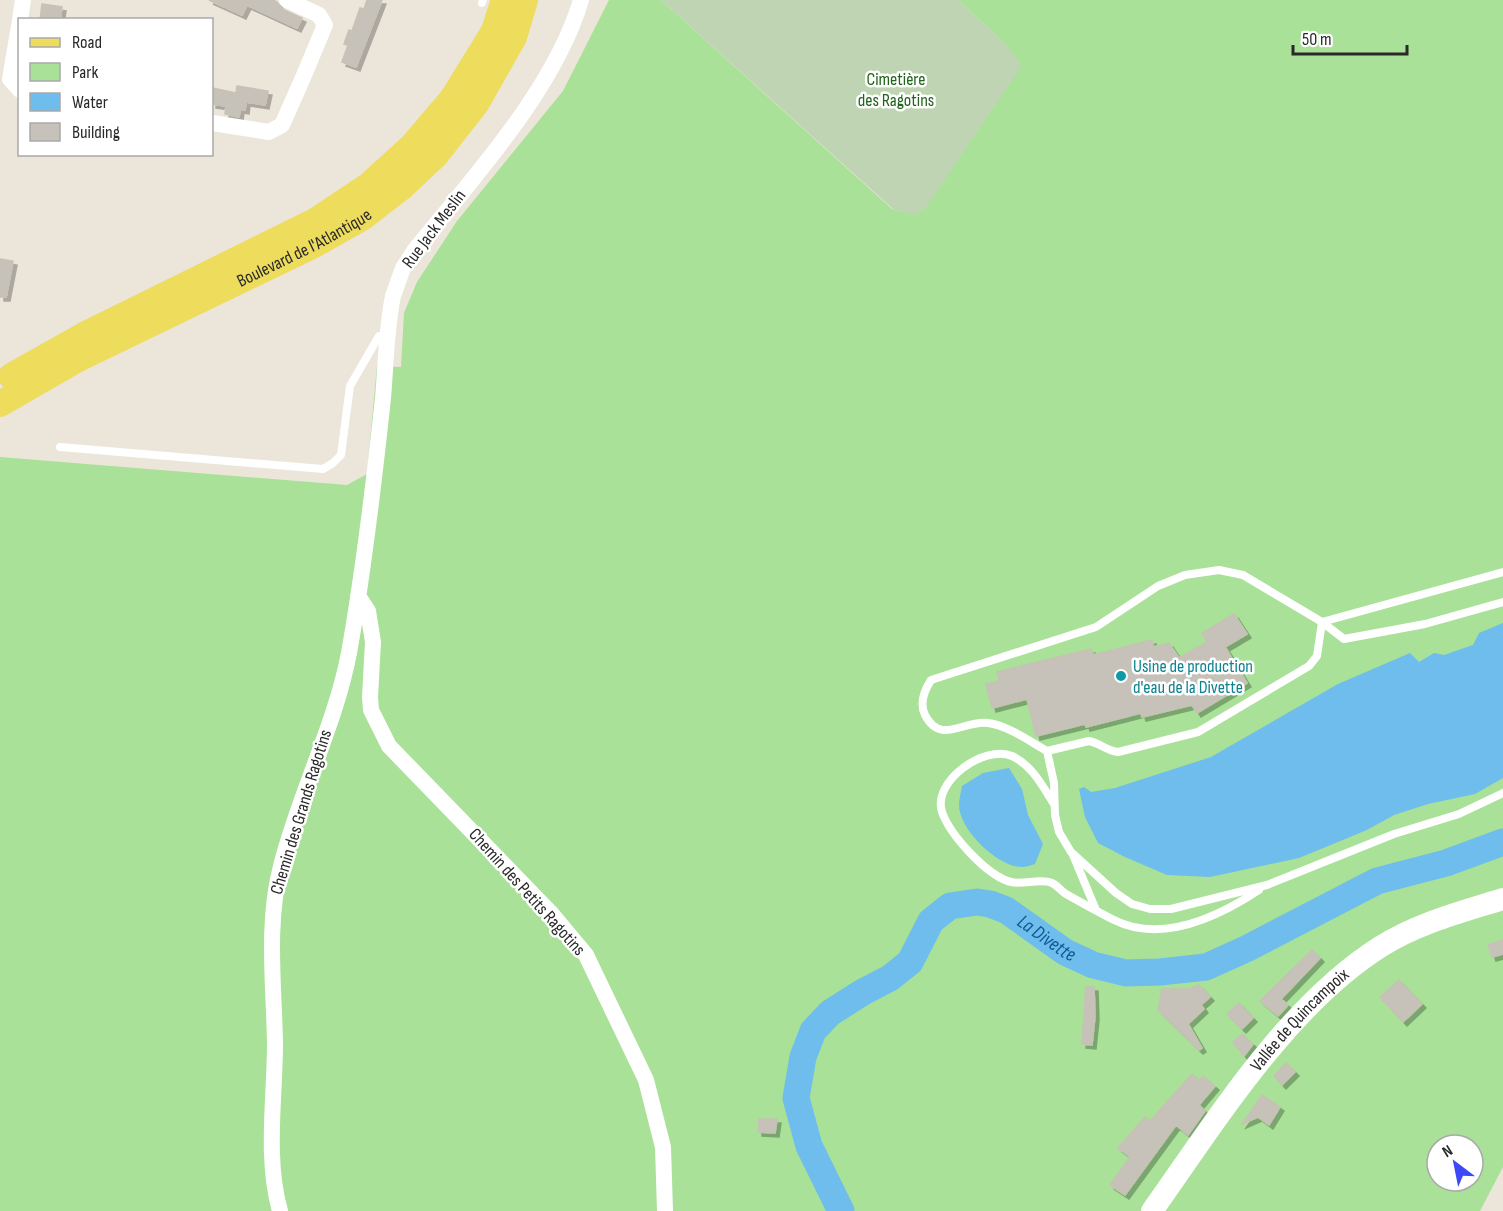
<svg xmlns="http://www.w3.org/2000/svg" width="1503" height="1211" viewBox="0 0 1503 1211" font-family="'Sofia Sans Condensed',sans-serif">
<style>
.green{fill:#a8e197;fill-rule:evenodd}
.cemetery{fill:#bfd4b2}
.water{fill:#6ebdec}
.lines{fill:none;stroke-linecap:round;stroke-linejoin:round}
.river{stroke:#6ebdec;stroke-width:27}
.building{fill:#c6c2ba;stroke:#c6c2b4;stroke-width:1.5;filter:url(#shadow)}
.service{stroke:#fff;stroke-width:8}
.minor{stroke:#fff;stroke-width:16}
.secondary{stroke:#fff;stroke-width:22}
.primary{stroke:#eedc5c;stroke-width:26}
.culture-dot{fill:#0f9aa8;stroke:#fff;stroke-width:2}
.labels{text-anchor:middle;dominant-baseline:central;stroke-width:5;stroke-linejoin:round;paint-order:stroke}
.park-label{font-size:18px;fill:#21641a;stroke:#fff}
.street-label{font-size:18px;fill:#292929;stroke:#fff}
.culture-label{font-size:18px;fill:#0d838f;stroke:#fff;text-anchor:start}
.water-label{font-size:20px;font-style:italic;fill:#0f5996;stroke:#fff}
</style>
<defs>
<filter id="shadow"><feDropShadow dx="4" dy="4" stdDeviation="0" flood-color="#0004"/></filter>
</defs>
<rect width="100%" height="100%" fill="#ebe5da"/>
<path class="green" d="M609,0H661L892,209L914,214L1009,47L958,0H1503V1167L1480,1211H0V457L347,485L367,474L377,366L401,367L404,313L417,282L457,221L563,91ZM1437,1145H1473V1181H1437Z"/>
<path class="cemetery" d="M661,0H958L1009,47L1022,66L925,209L914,215L893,209Z"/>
<path class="water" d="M1503,623V778L1475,794L1428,804L1394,815L1367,830L1299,858L1210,877L1167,875L1125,857L1098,843L1085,817L1079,789L1084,787L1091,792L1115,788L1211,757L1338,684L1410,653L1419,662L1434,653L1444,655L1473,645L1479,633Z
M1009,768L1022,789L1028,815L1043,844L1035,864C1031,865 1026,867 1022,867C997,867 959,829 959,805C959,799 961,792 962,786L983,773Z"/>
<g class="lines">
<path class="river" id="s1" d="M841,1211L809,1146L796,1098L803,1057L813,1031L830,1013L863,992L890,978L910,962L931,921L950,906L977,902L990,904L1006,910L1065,952L1093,965L1126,973L1160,972L1206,967L1246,949L1377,881L1446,863L1503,842"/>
</g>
<path class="building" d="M209,0H273L277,2L282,9L302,18L297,28L247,5L242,15Z
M367,0H382L356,67L342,62L348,45L344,44L349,30L352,31L360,8L364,9Z
M42,4L62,7L60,20H40Z
M237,86L268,91L265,105L246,102L245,110L240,109L239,117L225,114L226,106L212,104V88L236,93Z
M0,259L13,261L6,297H0Z
M1234,614L1247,634L1225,647L1247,683L1197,713L1192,705L1142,717L1141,713L1086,727L1085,724L1036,736L1027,699L992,708L986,684L999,681L997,672L1091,649L1093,655L1152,640L1153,647L1169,643L1179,658L1207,642L1202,633Z
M1503,940V954L1492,957L1488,945Z
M1312,950L1320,958L1281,999L1288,1005L1278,1016L1260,1001Z
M1399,980L1422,1004L1403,1022L1380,997Z
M1199,985L1210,997L1201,1005L1204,1009L1188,1024L1202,1048L1199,1050L1158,1010L1162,989H1189Z
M1086,987H1094L1095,1016L1092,1045L1082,1044Z
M1239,1003L1253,1018L1242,1029L1227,1014Z
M1242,1034L1253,1044L1244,1056L1233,1042Z
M1286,1063L1295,1072L1282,1085L1274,1076Z
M1192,1074L1199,1081L1203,1076L1215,1086L1199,1105L1205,1111L1188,1135L1176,1125L1125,1195L1110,1185L1130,1157L1118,1148L1145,1117L1150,1121Z
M1262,1095L1280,1107L1269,1125L1258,1117L1242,1124Z
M759,1119H777L775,1133L758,1132Z"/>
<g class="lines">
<path class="service" d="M482,3L483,0
M60,447L323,469L333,463L341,455L350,386L379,336H387
M1322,622L1317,656L1309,666L1198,732L1118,752C1107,751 1100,743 1089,741L1047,751C1029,741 1009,726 988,723C965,719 941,746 925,715C919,703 924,691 931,680L1096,627L1158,586L1185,575L1219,570L1243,575L1322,622L1344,639L1425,624L1503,602
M1322,622L1503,572
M1047,751L1054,783L1055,815L1059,832L1071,852L1116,893L1132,904L1150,909H1171L1267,885L1394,834L1459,814L1503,793
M1054,804C1043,787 1032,765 1012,756C985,744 932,781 942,812C950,835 987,876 1011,882C1023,885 1041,878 1052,883C1057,885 1061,891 1066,894C1082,903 1098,912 1114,920C1162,944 1218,917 1259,890
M1073,855L1096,910"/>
<path class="minor" d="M20,20L10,79L20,90
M20,20L23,0
M212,123L269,132L282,125L302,80L325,25L319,15L287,0
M358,596L368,611L373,642L370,697L371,710L389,746L550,912L586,955L646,1080L663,1147L665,1211
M280,1211C265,1158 275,1098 275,1043C274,985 266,924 281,866C299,794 335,726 349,653C364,568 374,483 383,398C386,364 386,330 393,296L403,268L414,251C472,179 555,89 581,0"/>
<path class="secondary" id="s2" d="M1152,1211C1216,1121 1286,1007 1380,947C1418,923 1461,912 1503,899"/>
<g class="primary">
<path d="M11,376L84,335L315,221L369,185L412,146L452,99L494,31L504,0"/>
<path id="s3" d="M0,404L78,359L314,245L362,218L402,187L436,155L476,104L514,37L525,0"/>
</g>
</g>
<circle class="culture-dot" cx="1121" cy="676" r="6"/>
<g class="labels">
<g class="park-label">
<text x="896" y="79">Cimetière<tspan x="896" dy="21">des Ragotins</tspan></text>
</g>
<g class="street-label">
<text transform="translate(434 229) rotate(-53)">Rue Jack Meslin</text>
<text stroke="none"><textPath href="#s3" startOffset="342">Boulevard de l'Atlantique</textPath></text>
<text transform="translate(301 812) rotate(-73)">Chemin des Grands Ragotins</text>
<text transform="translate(527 892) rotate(48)">Chemin des Petits Ragotins</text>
<text stroke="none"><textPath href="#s2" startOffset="242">Vallée de Quincampoix</textPath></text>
</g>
<g class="culture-label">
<text x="1133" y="666">Usine de production<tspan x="1133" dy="21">d'eau de la Divette</tspan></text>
</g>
<g class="water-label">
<text stroke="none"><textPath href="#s1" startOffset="489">La Divette</textPath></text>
</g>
</g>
<rect x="18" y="18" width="195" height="138" fill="#ffffff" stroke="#a9a9a9" stroke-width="1.5"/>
<rect x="30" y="38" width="30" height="9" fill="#eedc5c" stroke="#a9a9a9" stroke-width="1.5"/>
<text x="72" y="48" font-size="18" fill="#292929">Road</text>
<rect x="30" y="63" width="30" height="18" fill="#a8e197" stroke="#a9a9a9" stroke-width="1.5"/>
<text x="72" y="78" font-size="18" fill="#292929">Park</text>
<rect x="30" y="93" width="30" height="18" fill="#6ebdec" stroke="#a9a9a9" stroke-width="1.5"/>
<text x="72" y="108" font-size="18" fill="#292929">Water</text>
<rect x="30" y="123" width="30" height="18" fill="#c6c2ba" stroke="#a9a9a9" stroke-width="1.5"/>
<text x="72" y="138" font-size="18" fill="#292929">Building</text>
<g transform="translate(1455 1163) rotate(328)"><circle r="28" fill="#ffffff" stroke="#a9a9a9" stroke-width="1.5"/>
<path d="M0-4.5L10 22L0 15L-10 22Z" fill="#3b49f7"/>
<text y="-9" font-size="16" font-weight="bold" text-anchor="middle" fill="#292929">N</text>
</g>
<path d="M1293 45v9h114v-9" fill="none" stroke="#292929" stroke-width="3"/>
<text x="1302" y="45" font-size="18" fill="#292929" stroke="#ffffff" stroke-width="4.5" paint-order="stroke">50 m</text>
</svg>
